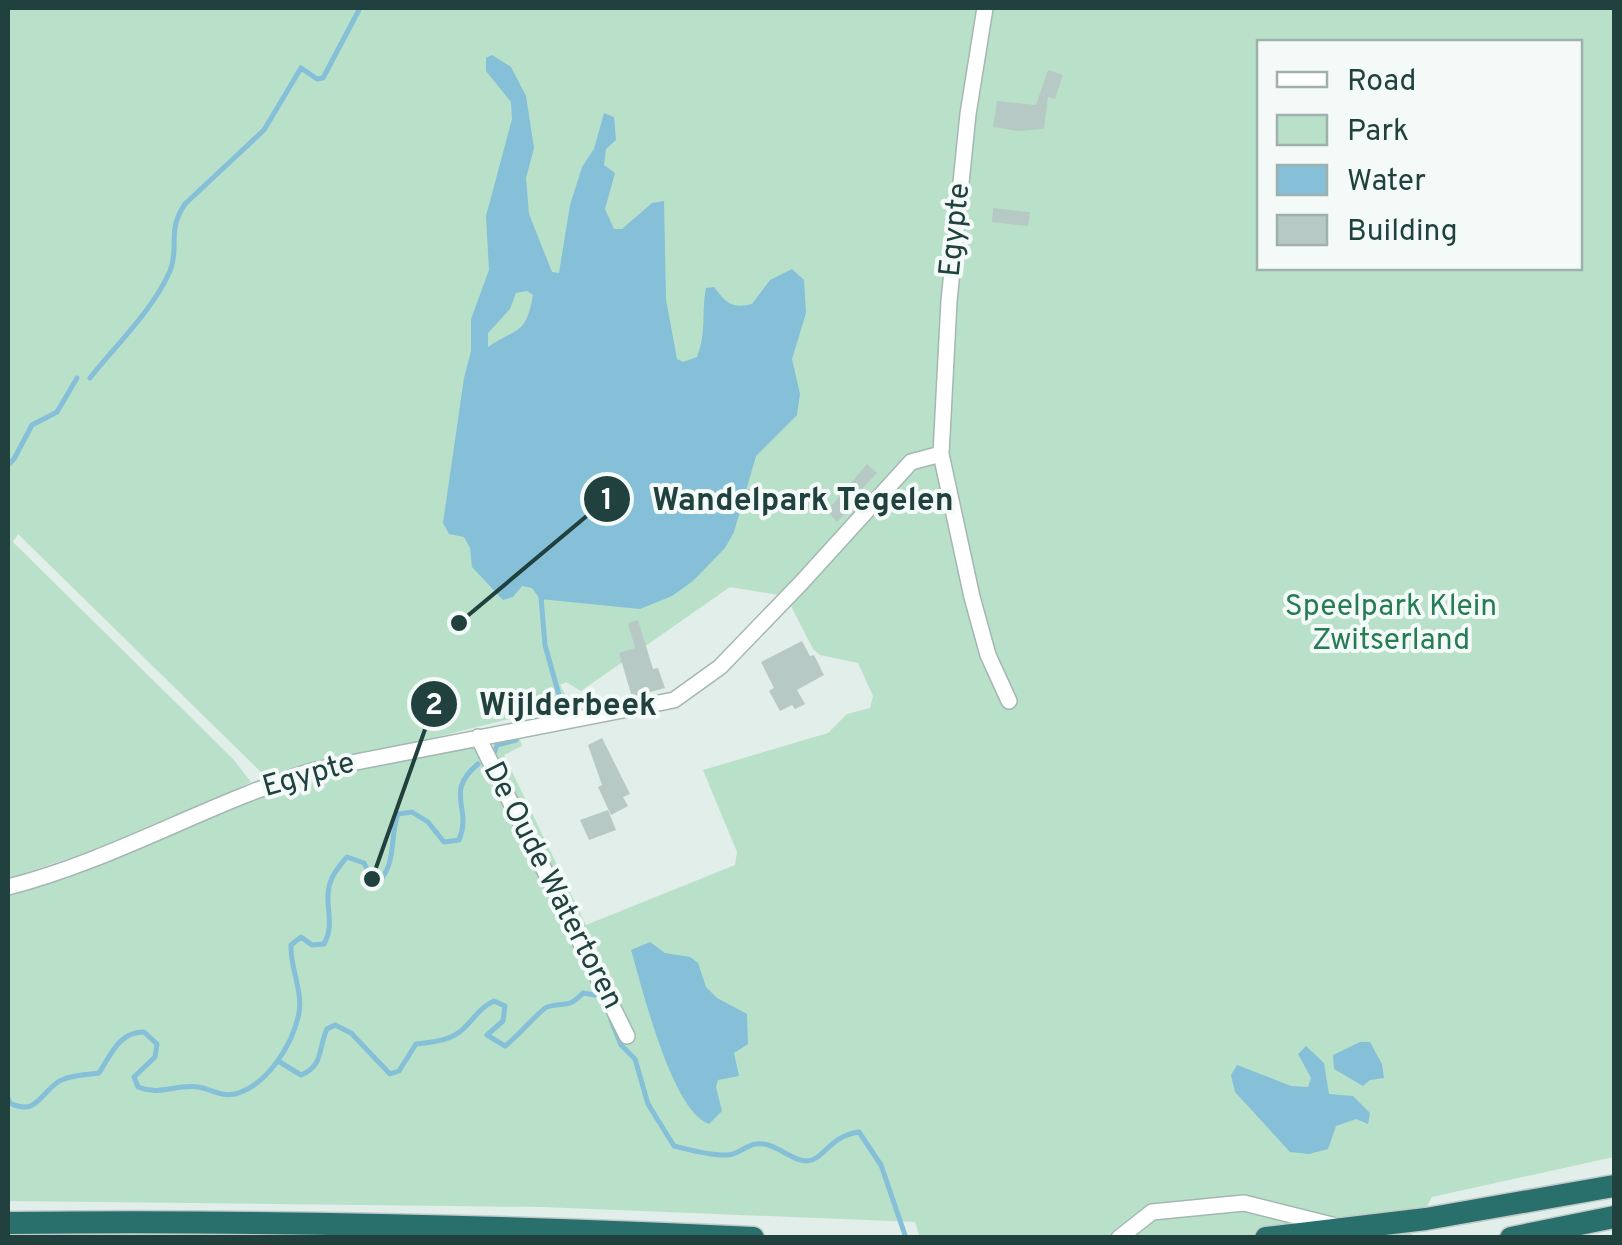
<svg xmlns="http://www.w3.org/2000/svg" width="1622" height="1245" viewBox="0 0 1622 1245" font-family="Overpass,sans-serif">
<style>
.green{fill:#b9e1ca;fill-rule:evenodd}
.water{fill:#85bfd8;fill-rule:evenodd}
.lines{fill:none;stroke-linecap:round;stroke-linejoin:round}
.stream{stroke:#85bfd8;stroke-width:5}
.building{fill:#b7c9c4}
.minor-casing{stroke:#a4b7b3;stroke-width:18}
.highway-casing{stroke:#c1cac9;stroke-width:25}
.minor{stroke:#fff;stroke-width:15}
.highway{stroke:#29706c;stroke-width:22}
.labels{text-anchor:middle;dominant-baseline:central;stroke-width:8;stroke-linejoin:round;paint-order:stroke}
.street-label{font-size:30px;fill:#20413d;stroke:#f3faf8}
.park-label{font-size:30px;fill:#267c54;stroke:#f3faf8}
.leader{fill:none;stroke:#20413d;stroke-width:4}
.callout-dot{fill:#20413d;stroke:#f3faf8;stroke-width:4}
.mark-label{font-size:30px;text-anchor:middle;font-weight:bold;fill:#fff}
.callout-label{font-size:32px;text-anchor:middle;font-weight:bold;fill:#20413d;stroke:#f3faf8;stroke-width:8;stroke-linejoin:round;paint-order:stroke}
</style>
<rect width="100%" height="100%" fill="#e2eeea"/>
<path class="green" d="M8,8H1614V1157L1432,1197L1410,1238H920L915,1222L543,1207L8,1201V894L68,878L297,782L477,745L492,750L501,740L519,736L522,746L504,755L586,925L735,865L737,852L703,770L828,733L847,714L870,708L873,696L858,663L820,655L813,649L791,606L796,598L730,587L581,691L566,682L560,685L572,707L505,720L268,779L18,534L13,542L234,760L251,782L148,831L8,879ZM1260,42H1580V268H1260Z"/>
<path class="water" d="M492,55L511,67L526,96L534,148L526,178L529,214L552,272L559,273L570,205L582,167L594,149L604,113L614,117L616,140L606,149L604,165L615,173L605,209L614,229H622L652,203L664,201L666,299L677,359L683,362L697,357C707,331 701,314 706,288L714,287C726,303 732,309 752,304L770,280L792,269L804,280L806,313L792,359L800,394L797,415L756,456L734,532L725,548L693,581L672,596L640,609L540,599L532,588L522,586L513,597L503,600L472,567L470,548L464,537L449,534L443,523L464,378L471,351V319L489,270L486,216L512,119L511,102L486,71V58ZM527,291L533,295C526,335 518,327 488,347V333L510,309L516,293Z
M650,942L665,953L690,957L698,963L706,987L717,998L747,1014L748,1044L734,1053L739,1076L718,1080L716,1087L722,1111L709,1124C672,1112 642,987 631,950Z
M1360,1042H1370L1382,1064L1384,1078L1370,1080L1363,1086L1334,1069L1333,1055Z
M1306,1046L1324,1063L1329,1094L1353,1096L1370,1113L1368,1124L1356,1119L1336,1126L1328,1149L1309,1154L1290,1152L1235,1092L1231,1075L1237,1065L1291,1086L1308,1087L1311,1078L1298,1054Z"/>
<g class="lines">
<path class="stream" d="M90,378C116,345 153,310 170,271C180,246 166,232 185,204L264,130L301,68L317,79L323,78L360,8
M8,465L14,459L32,425L57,412L77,378
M541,597L545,645L559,695
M493,756L497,745L516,740
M611,1020L621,1045L635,1059L648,1104L674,1146C690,1150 711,1156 727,1155C738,1155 746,1145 756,1144C775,1141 790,1161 807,1161C824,1160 829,1136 859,1132L881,1165L906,1238
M278,1061L301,1075C324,1066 318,1048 327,1029L335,1025L351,1033L390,1074L399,1071L416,1044C432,1042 451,1041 463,1029C475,1018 479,1008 494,1001L505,1006L503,1021L487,1035L505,1046C516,1038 541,1009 547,1007C564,1001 567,1010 583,993L600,996
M8,1098L10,1103C36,1116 39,1095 58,1082C68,1075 87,1075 99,1073C112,1053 119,1032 144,1032L157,1044L155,1057L134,1077L138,1087C161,1096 175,1084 198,1087C211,1089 220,1097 235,1094C267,1086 293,1044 299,1013C303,991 290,968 291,945L301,937L312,945L324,944C337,921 321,901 332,878C335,871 342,863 347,857L364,863L372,879L382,878C396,859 390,836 398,814L412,812L428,822L444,842L459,840C473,807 443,793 478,764"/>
</g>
<path class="building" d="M1048,70L1063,75L1055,99L1048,97L1044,129L1018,131L993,127L997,101L1036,105Z
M993,208L1030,212L1028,226L992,222Z
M867,464L877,473L858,493L851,487L861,497L837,522L827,511Z
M638,620L653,669L658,668L665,688L632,697L619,653L635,648L628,623Z
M802,641L810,656L814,655L824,675L797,690L805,704L795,709L792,705L780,711L769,691L774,688L761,662Z
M602,738L630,794L623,797L628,806L611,815L598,787L602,785L588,745Z
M608,810L616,830L589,840L580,820Z"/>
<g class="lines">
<g class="minor-casing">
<path id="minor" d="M985,8L968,114L949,301L941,454L972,597L988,655L1009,701
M478,737L627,1036
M8,887C114,860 210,802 315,770L674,700L720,667L802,582L911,462L941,454
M1119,1238L1152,1212L1244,1203L1332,1225"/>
</g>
<g class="highway-casing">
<path id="highway" d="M8,1223C256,1220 505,1226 753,1238
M1266,1238L1426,1219L1614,1186
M1511,1238L1614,1217"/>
</g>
<use href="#minor" class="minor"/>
<use href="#highway" class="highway"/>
</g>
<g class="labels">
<g class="street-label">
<text transform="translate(956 230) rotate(-84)">Egypte</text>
<text transform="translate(309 776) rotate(-16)">Egypte</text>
<text transform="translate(552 886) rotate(63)">De Oude Watertoren</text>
</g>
<g class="park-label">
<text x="1391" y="607">Speelpark Klein<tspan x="1391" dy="34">Zwitserland</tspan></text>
</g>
</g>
<path class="leader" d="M459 623L607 499M372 879L434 704"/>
<g class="callout-dot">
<circle cx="459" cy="623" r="10"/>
<circle cx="372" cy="879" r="10"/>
<circle cx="607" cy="499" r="25"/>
<circle cx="434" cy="704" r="25"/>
</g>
<g class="mark-label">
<text x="607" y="509">1</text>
<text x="434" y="714">2</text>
</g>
<g class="callout-label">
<text x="803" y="510">Wandelpark Tegelen</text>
<text x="568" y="715">Wijlderbeek</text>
</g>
<rect width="1622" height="1245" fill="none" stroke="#20413d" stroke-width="20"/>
<rect x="1257" y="40" width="325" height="230" fill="#f3faf8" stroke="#9fb0ad" stroke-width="2.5"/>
<rect x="1277" y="72" width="50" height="15" fill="#ffffff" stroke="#9fb0ad" stroke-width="2.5"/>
<text x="1347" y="90" font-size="30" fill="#20413d">Road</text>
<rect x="1277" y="115" width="50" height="30" fill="#b9e1ca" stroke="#9fb0ad" stroke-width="2.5"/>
<text x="1347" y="140" font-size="30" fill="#20413d">Park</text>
<rect x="1277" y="165" width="50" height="30" fill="#85bfd8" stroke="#9fb0ad" stroke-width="2.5"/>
<text x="1347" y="190" font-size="30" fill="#20413d">Water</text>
<rect x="1277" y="215" width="50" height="30" fill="#b7c9c4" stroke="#9fb0ad" stroke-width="2.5"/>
<text x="1347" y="240" font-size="30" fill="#20413d">Building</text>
</svg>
